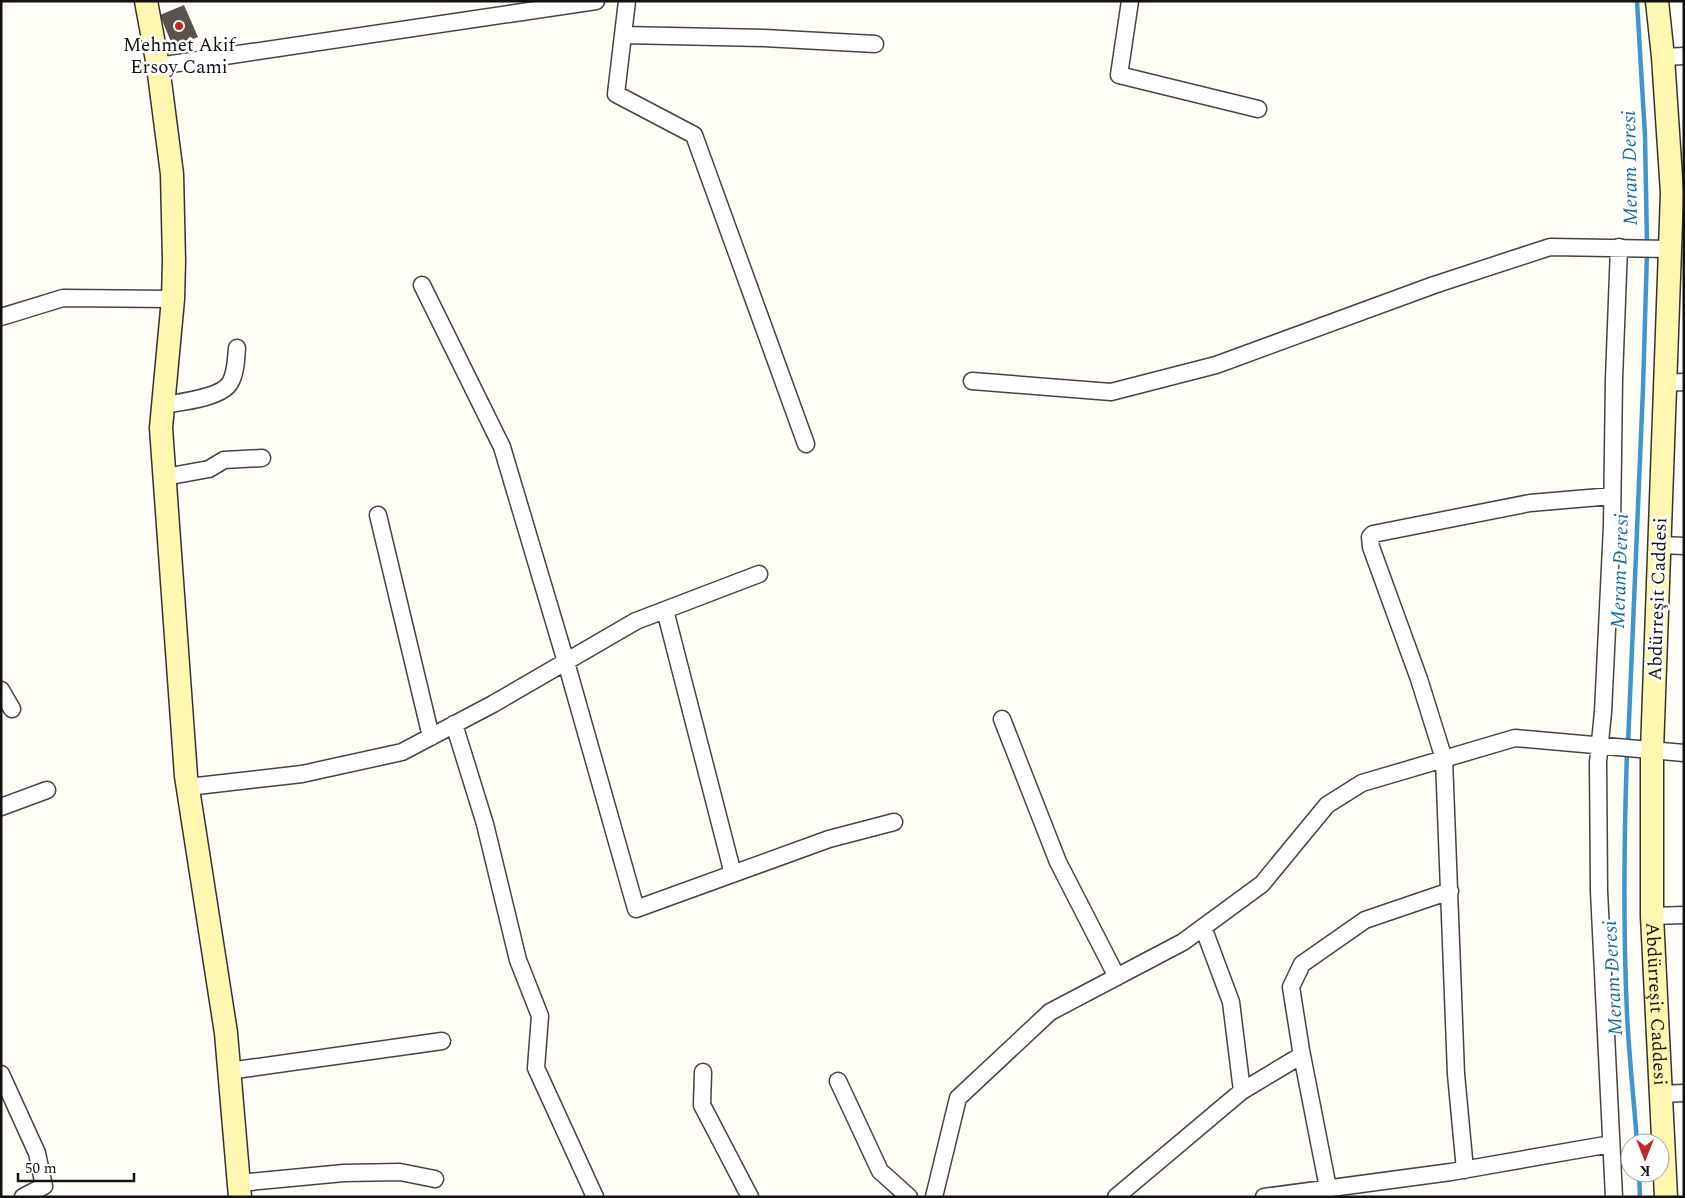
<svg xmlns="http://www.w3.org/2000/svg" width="1685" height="1198" viewBox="0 0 1685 1198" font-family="Spectral,serif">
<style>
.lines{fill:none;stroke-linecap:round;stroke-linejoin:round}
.stream{stroke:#3f96cf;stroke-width:4.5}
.building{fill:#5a524d}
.street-casing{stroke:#444;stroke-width:19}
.secondary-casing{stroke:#333;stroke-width:25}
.street{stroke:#fff;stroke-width:16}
.secondary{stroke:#fff6b0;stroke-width:22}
.poi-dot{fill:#c4262e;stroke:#fff;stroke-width:2}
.labels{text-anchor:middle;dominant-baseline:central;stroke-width:5;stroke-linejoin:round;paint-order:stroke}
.poi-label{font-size:19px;fill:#111;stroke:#fff}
.street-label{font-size:19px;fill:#111;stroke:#fff}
.water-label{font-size:20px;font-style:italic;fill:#1768a6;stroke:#fff}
</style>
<rect width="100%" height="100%" fill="#fffdf5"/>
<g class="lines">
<path class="stream" d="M1637,1L1645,136L1647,245
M1628,744L1643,388L1647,252
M1627,752C1624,839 1623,927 1627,1014C1629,1057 1634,1100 1637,1143
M1639,1173L1640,1197"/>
</g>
<path class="building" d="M184,5L198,37L173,47L160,15Z"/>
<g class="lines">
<g class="street-casing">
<path id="street" d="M627,1L616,94L694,135L806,444
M1130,1L1119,75L1258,109
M623,35L764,38L875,44
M1663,57L1684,56
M158,66L596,1
M422,285L502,447L566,662L636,909L829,839L894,822
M1,317L63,298L173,299
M972,381L1111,392L1216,365L1434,285L1550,247L1670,249
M1664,383L1684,382
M164,405C181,402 221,398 230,383C236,373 236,359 237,348
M165,477L209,469L224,460L262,458
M378,515L431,737
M1660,545L1684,546
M665,610L733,874
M1,690L12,709
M1002,719L1058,862L1117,977
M454,724L485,824L518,960L540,1016L536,1068L595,1197
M188,787L302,774L402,752L493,704L636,621L759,574
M1,807L47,790
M1652,916L1684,915
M1203,927L1231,1002L1242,1091
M229,1071L442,1041
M703,1072L702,1105L750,1197
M1,1074L37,1153L44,1186L23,1197
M838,1081L880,1171L909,1197
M1660,1094L1684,1093
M1465,1170L1456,1074L1444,759L1419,679L1371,547L1370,537L1373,534L1530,503L1612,496
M239,1183L344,1173L400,1172L435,1179
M1328,1188L1301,1050L1291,987L1302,964L1365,920L1450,891
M934,1197L958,1098L1050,1012L1183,942L1262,884L1327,805L1362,783L1515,738L1684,753
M1116,1197L1242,1091L1302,1055
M1264,1197L1451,1172L1611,1144
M1614,1197L1599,891L1598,762L1603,712L1612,526L1614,379L1619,247"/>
</g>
<g class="secondary-casing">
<g id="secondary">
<path d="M146,1L158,66L172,174L174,261L173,299L161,428L186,776L226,1033L240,1197"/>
<path id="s1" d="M1657,1L1663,57L1672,193L1652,751V916L1666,1197"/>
</g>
</g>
<use href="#street" class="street"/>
<use href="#secondary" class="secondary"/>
</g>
<circle class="poi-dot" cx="179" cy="26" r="5"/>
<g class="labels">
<g class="poi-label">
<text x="179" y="45">Mehmet Akif<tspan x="179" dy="22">Ersoy Cami</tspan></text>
</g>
<g class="street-label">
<text transform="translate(1658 599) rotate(-88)">Abdürreşit Caddesi</text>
<text stroke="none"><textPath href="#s1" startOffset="1004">Abdürreşit Caddesi</textPath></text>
</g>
<g class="water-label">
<text transform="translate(1630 168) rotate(-91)">Meram Deresi</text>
<text transform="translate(1620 571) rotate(-88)">Meram Deresi</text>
<text transform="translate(1613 978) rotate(-93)">Meram Deresi</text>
</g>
</g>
<rect width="1685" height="1198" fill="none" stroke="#111111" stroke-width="5"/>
<g transform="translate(1645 1158) rotate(180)"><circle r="24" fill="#ffffff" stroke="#a0a0a0"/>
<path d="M0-4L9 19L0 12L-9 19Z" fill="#c4262e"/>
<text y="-8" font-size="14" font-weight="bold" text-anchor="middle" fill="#111111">K</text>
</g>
<path d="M18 1173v8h116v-8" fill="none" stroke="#111111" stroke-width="2.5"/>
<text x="25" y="1173" font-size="15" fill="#111111" stroke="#ffffff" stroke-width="4" paint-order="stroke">50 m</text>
</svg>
